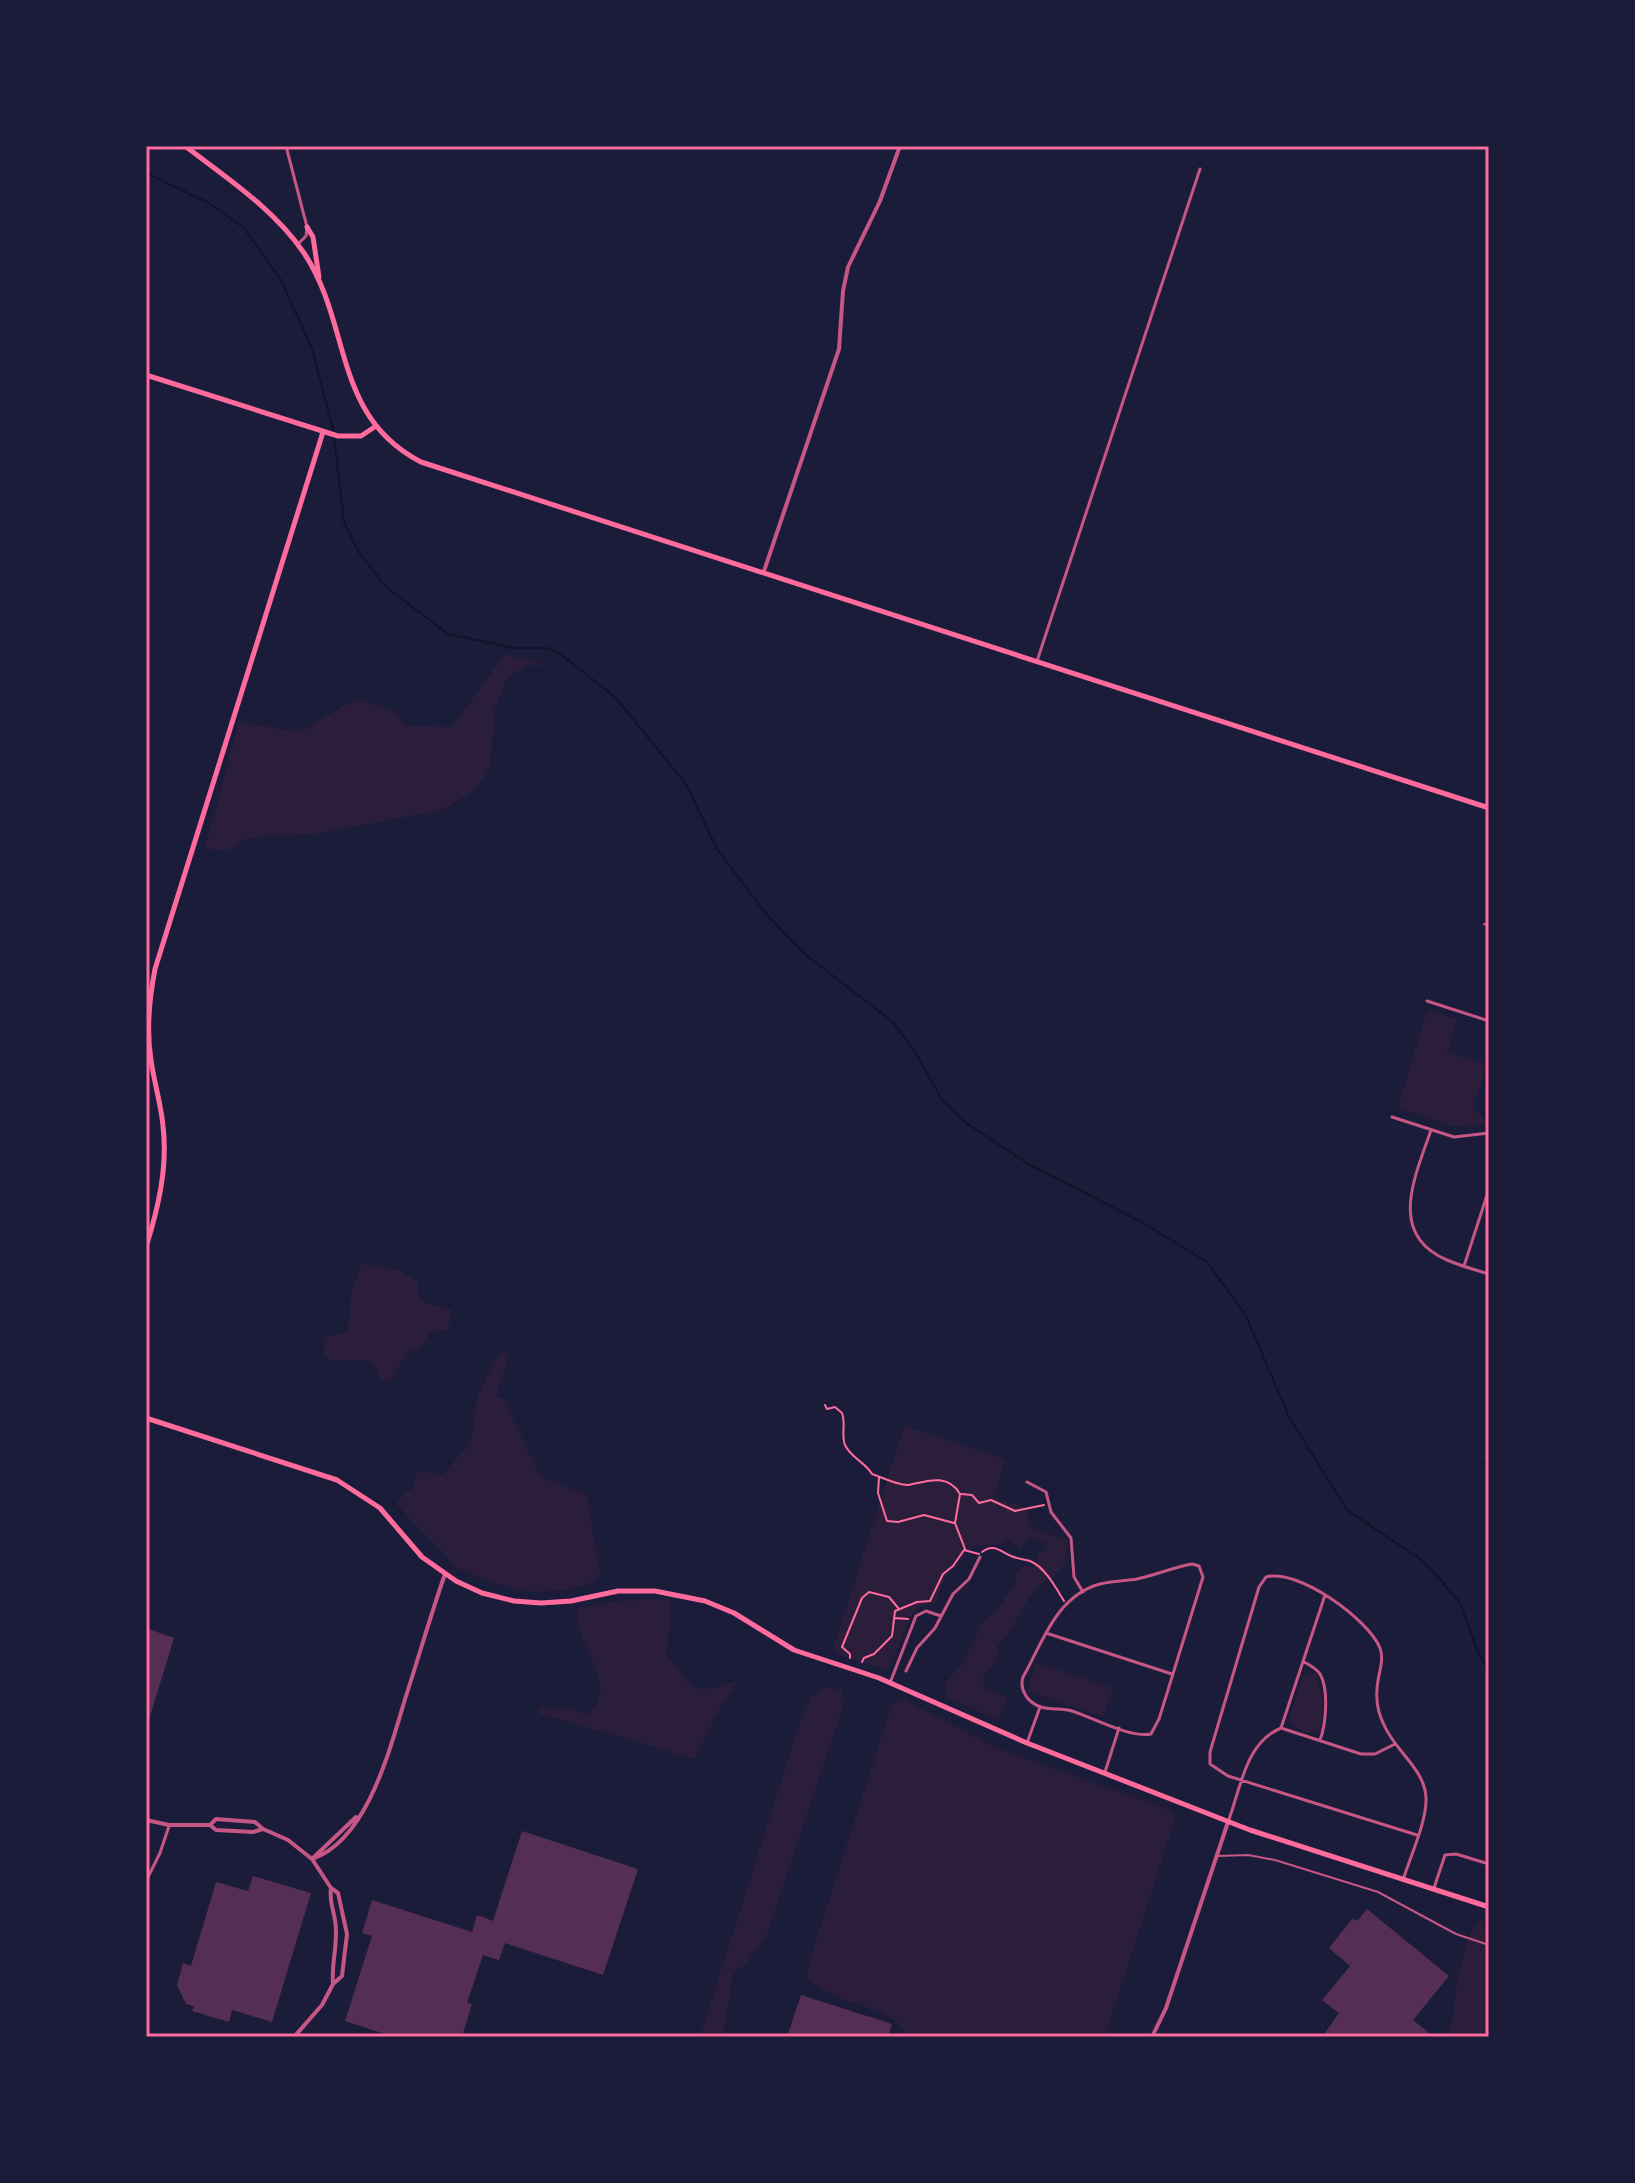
<svg xmlns="http://www.w3.org/2000/svg" width="1635" height="2183" viewBox="0 0 1635 2183" font-family="Bitter,serif">
<style>
.green{fill:#2a1e3b}
.lines{fill:none;stroke-linecap:round;stroke-linejoin:round}
.stream{stroke:#12122b;stroke-width:2}
.building{fill:#542f53}
.path{stroke:#ff6b9d;stroke-width:2}
.service{stroke:#c65784;stroke-width:2}
.minor{stroke:#c65784;stroke-width:3}
.tertiary{stroke:#c65784;stroke-width:4}
.secondary{stroke:#ff6b9d;stroke-width:5}
.primary{stroke:#ff6b9d;stroke-width:5}
.neatline{fill:none;stroke:#ff6b9d;stroke-width:3}
</style>
<rect width="100%" height="100%" fill="#1b1b3a"/>
<path class="green" d="M505,654L547,665H527L507,678L495,708L490,769L474,791L442,810L321,833L248,838L228,850L205,849L239,722L300,732L355,699L392,710L406,726L452,727Z
M1431,1011L1457,1019L1447,1052L1487,1065L1473,1107L1488,1124L1452,1126L1398,1108L1426,1013Z
M362,1263L401,1271L418,1282L419,1297L426,1303L452,1310L448,1329L430,1332L421,1348L408,1350L392,1380H379L377,1367L369,1360H329L323,1351L325,1337L347,1333L352,1289Z
M502,1352L509,1354L496,1397L503,1399L541,1477L587,1495L600,1576L587,1585L558,1591L528,1592L494,1583L457,1568L396,1504L404,1494L413,1488L417,1473L425,1471L434,1475L443,1474L466,1448L472,1436L477,1398L494,1360Z
M904,1426L1006,1459L994,1497L1027,1508L1029,1525L1033,1529L1068,1540C1068,1581 1050,1569 1032,1594C1018,1612 1015,1630 997,1647V1660L983,1678L984,1687L1002,1696L1008,1697L999,1721L945,1696L947,1692L945,1683L963,1663L982,1622L998,1609L1016,1581L1014,1574L1027,1565L1034,1568L1039,1553L1047,1549L1046,1543L1030,1537L1020,1549L1006,1538L1002,1544L974,1547L967,1551L959,1565L946,1576L935,1603L921,1606L914,1611L888,1670L839,1655L833,1649Z
M657,1599L671,1601L667,1655C696,1693 691,1695 738,1681L715,1717L695,1759L548,1716L540,1714L537,1708L541,1706L556,1709L566,1707L587,1715C617,1692 589,1661 581,1634C578,1626 578,1617 577,1608L619,1601Z
M1036,1662L1113,1688L1103,1717L1027,1691Z
M1304,1673H1317L1323,1704L1321,1732L1305,1733L1288,1722Z
M827,1686L842,1691L844,1704L767,1934L747,1963L734,1972C729,1994 728,2015 722,2037H700L799,1724L812,1696Z
M904,1700L999,1749L1170,1810L1175,1819L1105,2037H908C890,2000 834,2008 807,1978L809,1962L891,1707L896,1701Z
M1479,1919L1489,1922V2037H1450C1454,2004 1459,1946 1479,1919Z"/>
<g class="lines">
<path class="stream" d="M146,173L209,203L244,228L281,280L312,349L333,429L344,522L358,551L386,587L448,634L515,648H547L559,653L615,697L686,784L717,849L767,915L806,955L893,1022L917,1055L942,1100L966,1123L1030,1165L1140,1221L1207,1262L1245,1314L1289,1417L1347,1510L1420,1559L1433,1571L1460,1603L1480,1657L1489,1669"/>
</g>
<path class="building" d="M146,1628L174,1638L147,1726H146Z
M522,1831L638,1869L603,1975L505,1943L499,1960L483,1955L467,2003L472,2004L462,2037H394L345,2021L372,1936L362,1933L372,1900L472,1932L477,1915L493,1921Z
M253,1876L311,1893L272,2022L232,2010L229,2022L192,2011L194,2006L186,2004L177,1985L183,1963L191,1966L216,1882L248,1891Z
M1367,1909L1449,1976L1413,2020L1434,2037H1322L1339,2013L1322,2000L1350,1966L1329,1948L1353,1918L1357,1921Z
M801,1995L892,2024L888,2037H787Z"/>
<g class="lines">
<path class="path" d="M825,1405L827,1409L835,1407L842,1413C846,1424 841,1435 845,1445C851,1458 865,1462 872,1474C881,1477 899,1486 909,1485C927,1481 948,1473 960,1494L955,1523L965,1549
M879,1477L878,1493L887,1521L898,1522L924,1515L954,1523
M961,1494L972,1495L979,1503L991,1500L1015,1511L1044,1505
M982,1552C993,1543 1000,1551 1011,1556C1018,1559 1024,1559 1030,1561C1045,1567 1056,1588 1064,1601
M895,1618L908,1619
M850,1658V1654L842,1647L862,1598L869,1592L889,1597L899,1609
M862,1662L864,1658L874,1654L892,1636L895,1611L917,1602L930,1601L943,1574L953,1566L964,1550L979,1554"/>
<path class="service" d="M1484,924L1489,926
M1217,1856L1248,1855L1275,1860L1378,1892L1456,1934L1489,1945"/>
<path class="minor" d="M286,146L307,227L306,236L298,244
M1037,661L1200,169
M1486,807L1489,797
M1427,1001L1489,1021
M1392,1117L1454,1137L1489,1133
M1431,1130C1416,1175 1386,1234 1447,1260C1461,1266 1475,1270 1489,1274
M1464,1266L1489,1189
M1489,1440L1487,1457L1489,1466
M1027,1482L1046,1492L1051,1512L1071,1538L1074,1577L1083,1592
M1192,1564L1199,1566L1203,1577L1159,1719L1151,1734C1129,1738 1094,1718 1072,1711C1062,1708 1050,1710 1041,1707C1028,1703 1019,1690 1023,1677C1043,1642 1056,1596 1100,1584C1112,1581 1125,1581 1137,1579C1156,1575 1174,1567 1192,1564Z
M1046,1633L1172,1674
M1304,1662C1310,1665 1316,1668 1320,1674C1329,1689 1326,1725 1320,1740
M906,1671L917,1648L935,1628L953,1594L969,1579L980,1557
M890,1683L916,1616L926,1611L941,1616
M1281,1728L1325,1595
M1281,1728L1361,1754H1375L1395,1744
M1027,1743L1040,1707
M1105,1772L1119,1728
M1228,1822C1241,1788 1245,1743 1281,1728
M1403,1880C1410,1857 1427,1821 1426,1798C1425,1769 1395,1751 1384,1725C1379,1715 1376,1702 1377,1690C1377,1676 1385,1661 1380,1648C1368,1619 1298,1568 1266,1577L1259,1587L1210,1752V1764L1228,1776L1417,1835
M146,1881L160,1853L169,1826
M1434,1888L1445,1855L1456,1854L1489,1864"/>
<path class="tertiary" d="M764,571L839,349L843,291L848,267L880,201L900,146
M146,1820L169,1825H210L216,1830L253,1832L263,1829
M210,1825L216,1819L255,1822L263,1829L288,1840L312,1859L331,1888L338,1893L347,1934L342,1976L333,1984L322,2005L294,2037
M313,1858L356,1817
M312,1859C368,1840 390,1748 406,1696C419,1656 431,1614 445,1574
M331,1888C329,1900 333,1908 335,1920C339,1942 331,1962 333,1984
M1152,2037L1166,2008L1228,1822"/>
<path class="secondary" d="M146,375L338,436H361L376,426
M146,1247C158,1209 168,1167 163,1126C161,1104 154,1082 151,1060C146,1029 149,1000 155,969L323,432
M146,1418L337,1480L380,1508L422,1557L456,1581L482,1593L514,1601L541,1603L571,1601L618,1591H655L705,1601L734,1613L794,1650L879,1678L1027,1743L1250,1830L1489,1907"/>
<path class="primary" d="M185,146C227,178 274,209 304,253C352,325 332,416 421,462L1489,808
M307,227L313,237L319,277"/>
</g>
<rect width="1635" height="2183" fill="none" stroke="#1b1b3a" stroke-width="296"/>
<rect x="148" y="148" width="1339" height="1887" class="neatline"/>
</svg>
